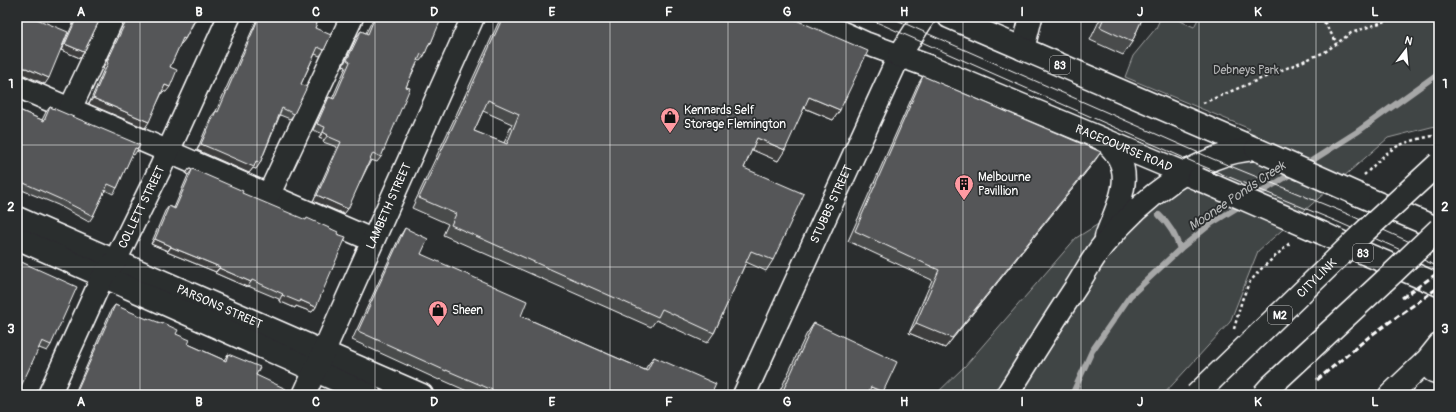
<svg xmlns="http://www.w3.org/2000/svg" width="1456" height="412" viewBox="0 0 1456 412" font-family="Pangolin,sans-serif">
<style>
.green{fill:#414445;stroke:#a0a2a2}
.lines{fill:none;stroke-linecap:round;stroke-linejoin:round}
.stream{stroke:#a6a7a7;stroke-width:6}
.minor-casing{stroke:#fff;stroke-width:25}
.highway-casing{stroke:#fff;stroke-width:25}
.path{stroke:#fff;stroke-width:2.5;stroke-dasharray:3 3;stroke-linecap:butt}
.minor{stroke:#2a2d2e;stroke-width:22}
.highway{stroke:#2a2d2e;stroke-width:22}
.tram{stroke:#fff;stroke-width:1}
.rail{stroke:#fff;stroke-width:3;stroke-dasharray:6 3;stroke-linecap:butt}
.highway-bridge-casing{stroke:#fff;stroke-width:25;stroke-linecap:butt}
.highway-bridge{stroke:#2a2d2e;stroke-width:22}
.wall{fill:#494b4c;stroke:#fff;fill-rule:evenodd}
.shaded-wall{fill:#3c3d3e;stroke:#fff}
.building{fill:#555758;stroke:#fff;fill-rule:evenodd}
.grid{fill:none;stroke:#fff;stroke-width:1;stroke-opacity:0.55}
.labels{text-anchor:middle;dominant-baseline:central;stroke-width:3.5;stroke-linejoin:round;paint-order:stroke}
.shield{fill:#2a2d2e;stroke:#bfc0c0;stroke-width:1}
.shield-label{font-size:11px;font-weight:bold;fill:#fff}
.park-label{font-size:12px;fill:#b3b4b5;stroke:#2a2d2e}
.poi-label{font-size:12px;fill:#fff;stroke:#2a2d2e;text-anchor:start}
.street-label{font-size:12px;fill:#fff;stroke:#2a2d2e}
.water-label{font-size:13px;font-style:italic;fill:#b4b6b6;stroke:#2a2d2e}
.neatline{fill:none;stroke:#fff;stroke-width:1.5}
.grid-label{font-size:13px;text-anchor:middle;font-weight:bold;fill:#fff}
</style>
<rect width="100%" height="100%" fill="#2a2d2e"/>
<filter id="ink" filterUnits="userSpaceOnUse"><feTurbulence type="fractalNoise" baseFrequency=".025" numOctaves="2"/><feDisplacementMap in="SourceGraphic" scale="8" xChannelSelector="R" yChannelSelector="G"/><feConvolveMatrix kernelMatrix="1 2 1 2 8 2 1 2 1" color-interpolation-filters="sRGB"/></filter>
<g filter="url(#ink)">
<path class="green" d="M1161,17H1171L1194,27L1199,17H1439V125L1388,138L1258,251L1230,322L1163,395H935L965,366L1076,238L1250,129L1125,77L1133,56L1156,28Z"/>
<g class="lines">
<path class="stream" d="M1305,165L1357,132L1439,73
M1252,198L1294,172
M1159,215C1170,225 1175,235 1180,249
M1072,395L1092,351L1130,296L1181,248L1212,223L1243,204"/>
<g class="minor-casing">
<g id="minor">
<path d="M1023,49L1031,17"/>
<path d="M17,86L372,240"/>
<path d="M70,109L113,17"/>
<path d="M268,196L352,17"/>
<path id="s1" d="M17,218L422,395"/>
<path d="M17,238L370,395"/>
<path d="M1425,362L1433,371L1439,373"/>
<path id="s2" d="M49,395L103,276L115,261L161,167L229,17"/>
<path id="s3" d="M304,395L473,17"/>
<path id="s4" d="M744,395L899,56"/>
</g>
</g>
<g class="highway-casing">
<g id="highway">
<path id="s5" d="M807,17L865,43L928,66L1198,179"/>
<path d="M949,17L1256,149"/>
<path d="M899,56L924,17"/>
<path d="M1103,140C1140,169 1119,201 1106,237"/>
<path d="M1359,195L1439,229"/>
<path d="M1322,233L1366,254L1439,285"/>
<path d="M1007,395C1030,359 1052,323 1076,287C1085,273 1093,257 1104,244C1140,201 1198,152 1256,149"/>
<path d="M1390,395L1427,360L1439,345"/>
</g>
</g>
<path class="path" d="M1321,17L1337,43
M1203,103L1325,52L1351,33L1397,17
M1364,175C1375,165 1386,151 1400,145C1412,140 1426,137 1439,135
M1234,329L1242,300L1249,283L1260,270L1291,242"/>
<use href="#minor" class="minor"/>
<use href="#highway" class="highway"/>
<path class="tram" d="M865,17L1200,165L1338,222L1439,267
M890,17L1213,159L1343,212L1439,255"/>
<path class="rail" d="M1402,298L1439,272
M1317,380L1370,336L1439,287"/>
<g class="highway-bridge-casing">
<g id="highway-bridge">
<path d="M1256,149L1359,195"/>
<path d="M1198,179L1322,233"/>
<path id="s6" d="M1196,395L1362,234L1439,163"/>
<path d="M1263,395L1270,387L1396,270L1439,229"/>
</g>
</g>
<use href="#highway-bridge" class="highway-bridge"/>
</g>
<path class="wall" d="M76,17H101L84,52L80,58L61,50Z
M125,17H197L185,39L181,44H180L170,67L166,92L163,91L145,128L89,104L104,69L103,68L124,22Z
M258,17H319L315,28L324,50L320,56L315,54L301,84L294,114L290,119L280,115L260,163L256,169L253,168L249,173L197,150L211,117L216,111Z
M374,17H441L431,43L427,48L424,56L420,61L418,60L406,87L381,157L377,162L371,160L344,214L313,201L337,147L323,142L324,140L319,138L321,133L313,130L325,103L329,97L332,99L346,67L343,66L357,36L361,31L366,33Z
M501,17H789L840,110L833,120L804,108L778,161L752,149L744,168L773,260L766,271L746,262L714,333L707,343L656,320L651,327L443,235L448,224L412,208L456,115ZM483,111L512,124L504,143L474,131Z
M1101,17H1143L1132,42L1123,55L1090,40Z
M923,76L1094,162L945,348L909,333L932,280L848,241L917,86Z
M50,107L138,149L134,155L132,154L117,188L113,194L105,190L93,216L89,222L58,205L17,188V109L42,120L46,112Z
M190,168L242,193L316,307L312,312L296,306L295,308L279,301V299L248,286L247,287L215,273L216,272L167,252L168,251L151,244L165,211L169,206L174,208L188,175L186,174Z
M405,228L421,254L521,316L645,370L647,366L654,357L711,395H476L440,379L439,380L352,340L399,238Z
M17,260L51,345L47,351L39,348Z
M115,305L176,334L188,344L224,360L228,354L256,375L284,393L285,395H74L111,310Z
M814,323L881,395H778L806,335Z"/>
<path class="shaded-wall" d="M183,38L185,39L181,44L179,43Z
M65,44L84,52L80,58L61,50Z
M19,68H26L49,78L45,84L22,74H17V69Z
M165,85L170,87L166,92L161,91Z
M809,97L840,110L833,120L802,107Z
M93,98L149,122L145,128L89,104Z
M323,132L328,135L324,140L319,138Z
M757,138L785,150L778,161L750,149Z
M201,144L256,161L260,163L256,169L253,168L249,173L197,150Z
M1101,152L1094,162L945,348L909,333L916,323Z
M189,169L192,170L188,175L186,174Z
M317,195L348,209L344,214L313,201Z
M155,239L171,246L168,251L151,244Z
M171,247L220,267L216,272L167,252Z
M219,268L251,282L247,287L215,273Z
M282,295L300,300L316,307L312,312L296,306L295,308L279,301Z
M871,387L883,392L881,395H865Z"/>
<path class="building" d="M17,17H32L68,32L49,78L26,68H19L17,69Z
M77,17H101L84,52L65,44Z
M128,17H196L185,39L183,38L170,67L177,70L170,87L165,85L149,122L93,98L108,63L107,62Z
M259,17H319L315,28L331,35L324,50L318,47L301,84L307,87L294,114L282,108L260,163L256,161L254,167L201,144L216,111L218,112Z
M375,17H442L431,43L430,42L424,56L421,54L406,87L410,88L381,157L373,153L348,209L317,195L341,142L327,136L328,135L323,132L325,127L317,124L329,97L334,99L350,62L347,60L361,31L368,34Z
M503,17H789L868,51L840,110L809,97L785,150L757,138L744,168L804,194L773,260L751,251L714,333L662,309L658,317L451,225L456,214L419,198L463,105ZM488,100L519,114L507,144L474,131Z
M1104,17H1143L1132,42L1100,27Z
M923,76L1101,152L952,338L916,323L939,270L855,231Z
M50,107L140,145L138,149L135,148L117,188L108,184L93,216L62,200L17,180V109L44,121Z
M190,168L243,191L242,193L306,220L307,218L338,232L337,234L346,237L316,307L300,300L299,302L282,295L283,294L252,280L251,282L219,268L220,267L171,247V246L155,239L169,206L175,209L192,170L189,169Z
M405,228L428,239L421,254L527,301L521,316L647,371L654,357L716,384L711,395H504L446,370V371L358,331Z
M17,260L77,287L51,345L42,341L17,395Z
M115,305L147,319V318L163,324V323L178,330L176,334L190,340L188,344L226,361L228,354L260,367L256,375L286,389L284,393L286,394L285,395H75Z
M814,323L897,362L883,392L871,387L867,395H781Z"/>
</g>
<path class="grid" d="M140,17V395M257,17V395M375,17V395M493,17V395M610,17V395M728,17V395M846,17V395M963,17V395M1081,17V395M1199,17V395M1316,17V395M17,145H1439M17,267H1439"/>
<defs>
<g id="shop-pin" transform="scale(1)"><path d="M0 17L-7.5 6A9.5 9.5 0 1 1 7.5 6Z" fill="#ff9aa2" stroke="#2a2d2e"/><path d="M-5-2.5h2.3a2.7 3.5 0 0 1 5.4 0H5L5.5 6h-11ZM-1.5-2.5h3a1.5 2.3 0 0 0-3 0Z" fill="#111"/></g>
<g id="building-pin" transform="scale(1)"><path d="M0 17L-7.5 6A9.5 9.5 0 1 1 7.5 6Z" fill="#ff9aa2" stroke="#2a2d2e"/><path d="M-4-6H4V6H1V3H-1V6H-4ZM-2.5-4.3h1.7v1.8h-1.7ZM.8-4.3h1.7v1.8H.8ZM-2.5-1h1.7V.8h-1.7ZM.8-1h1.7V.8H.8Z" fill="#111"/></g>
</defs>
<g fill-rule="evenodd">
<use href="#shop-pin" x="670" y="117"/>
<use href="#building-pin" x="964" y="184"/>
<use href="#shop-pin" x="438" y="310"/>
</g>
<g class="labels">
<g class="shield">
<rect x="1050" y="56" width="20" height="18" rx="3"/>
<rect x="1353" y="244" width="20" height="18" rx="3"/>
<rect x="1268" y="306" width="24" height="18" rx="3"/>
</g>
<g class="shield-label">
<text x="1060" y="65">83</text>
<text x="1363" y="253">83</text>
<text x="1280" y="315">M2</text>
</g>
<g class="park-label">
<text x="1246" y="70">Debneys Park</text>
</g>
<g class="poi-label">
<text x="684" y="110">Kennards Self<tspan x="684" dy="14">Storage Flemington</tspan></text>
<text x="978" y="177">Melbourne<tspan x="978" dy="14">Pavillion</tspan></text>
<text x="452" y="310">Sheen</text>
</g>
<g class="street-label">
<text stroke="none"><textPath href="#s5" startOffset="343">RACECOURSE ROAD</textPath></text>
<text stroke="none"><textPath href="#s4" startOffset="210">STUBBS STREET</textPath></text>
<text stroke="none"><textPath href="#s3" startOffset="207">LAMBETH STREET</textPath></text>
<text stroke="none"><textPath href="#s2" startOffset="210">COLLETT STREET</textPath></text>
<text stroke="none"><textPath href="#s6" startOffset="168">CITYLINK</textPath></text>
<text stroke="none"><textPath href="#s1" startOffset="221">PARSONS STREET</textPath></text>
</g>
<g class="water-label">
<text transform="translate(1237 196) rotate(-34)">Moonee Ponds Creek</text>
</g>
</g>
<rect width="1456" height="412" fill="none" stroke="#2a2d2e" stroke-width="44"/>
<g transform="translate(1406 50) rotate(16)" stroke="#2a2d2e" stroke-width="3" paint-order="stroke">
<path d="M0-3L7 15L0 10L-7 15Z" fill="#ffffff"/>
<text y="-6" font-size="11" font-weight="bold" text-anchor="middle" fill="#ffffff">N</text>
</g>
<rect x="22" y="22" width="1412" height="368" class="neatline"/>
<g class="grid-label">
<text x="81" y="16">A</text>
<text x="199" y="16">B</text>
<text x="316" y="16">C</text>
<text x="434" y="16">D</text>
<text x="552" y="16">E</text>
<text x="669" y="16">F</text>
<text x="787" y="16">G</text>
<text x="904" y="16">H</text>
<text x="1022" y="16">I</text>
<text x="1140" y="16">J</text>
<text x="1258" y="16">K</text>
<text x="1375" y="16">L</text>
<text x="11" y="88">1</text>
<text x="1445" y="88">1</text>
<text x="11" y="211">2</text>
<text x="1445" y="211">2</text>
<text x="11" y="333">3</text>
<text x="1445" y="333">3</text>
<text x="81" y="406">A</text>
<text x="199" y="406">B</text>
<text x="316" y="406">C</text>
<text x="434" y="406">D</text>
<text x="552" y="406">E</text>
<text x="669" y="406">F</text>
<text x="787" y="406">G</text>
<text x="904" y="406">H</text>
<text x="1022" y="406">I</text>
<text x="1140" y="406">J</text>
<text x="1258" y="406">K</text>
<text x="1375" y="406">L</text>
</g>
</svg>
